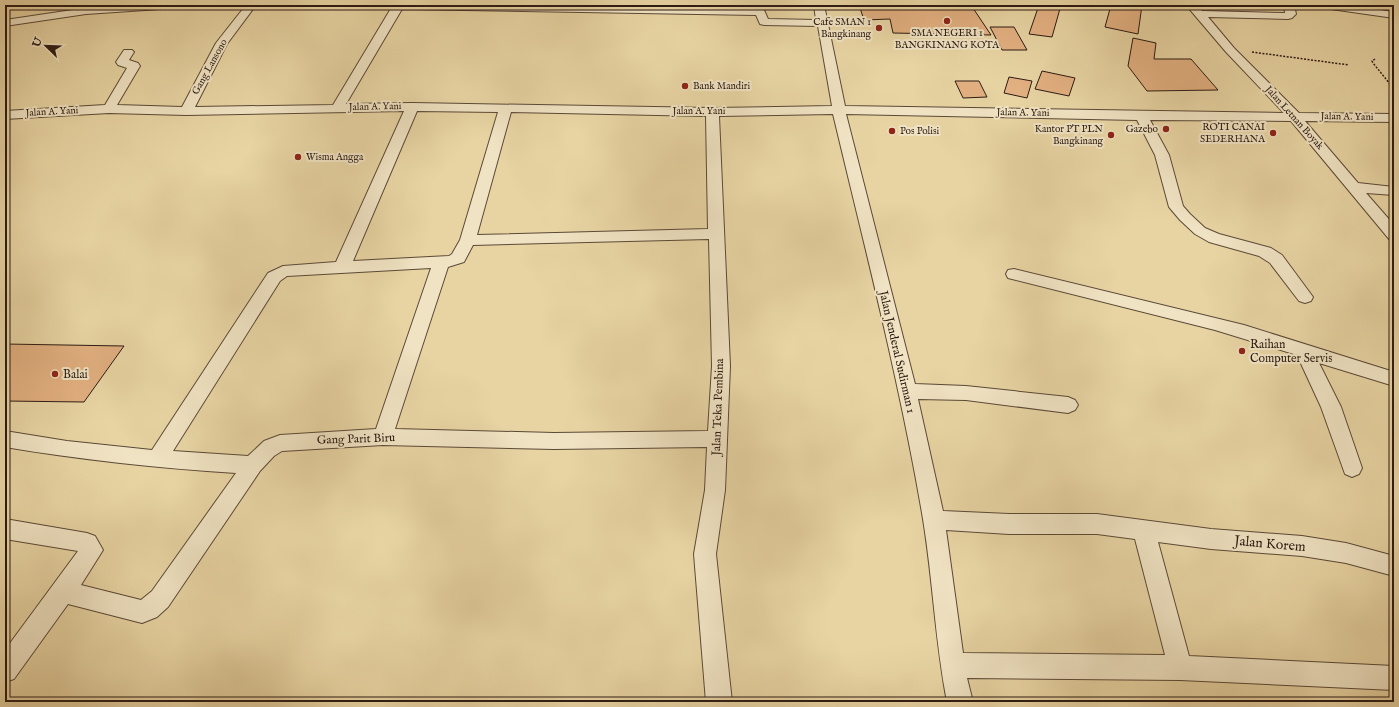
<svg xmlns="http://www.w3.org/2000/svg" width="1399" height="707" viewBox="0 0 1399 707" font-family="'IM FELL English',serif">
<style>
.building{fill:#e2b081;stroke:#2c1b13}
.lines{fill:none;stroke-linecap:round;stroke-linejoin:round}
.minor-casing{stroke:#5b4937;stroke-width:2}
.path{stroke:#2c1b13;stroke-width:1.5;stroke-dasharray:2 1.5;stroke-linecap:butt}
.minor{fill:#f0e3c3;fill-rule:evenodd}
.poi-dot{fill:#8f2418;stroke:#f0e3c3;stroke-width:1.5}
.labels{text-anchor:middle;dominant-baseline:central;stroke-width:4;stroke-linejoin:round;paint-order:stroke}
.far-poi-label{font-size:10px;fill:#2c1b13;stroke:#f0e3c3;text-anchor:end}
.far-street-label{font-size:10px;fill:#2c1b13;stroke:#f0e3c3}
.poi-label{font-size:12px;fill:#2c1b13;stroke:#f0e3c3;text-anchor:start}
.street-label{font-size:12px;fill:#2c1b13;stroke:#f0e3c3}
.near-street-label{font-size:14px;fill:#2c1b13;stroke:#f0e3c3}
</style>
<rect width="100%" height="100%" fill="#e8d4a3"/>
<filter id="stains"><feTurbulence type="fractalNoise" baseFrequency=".005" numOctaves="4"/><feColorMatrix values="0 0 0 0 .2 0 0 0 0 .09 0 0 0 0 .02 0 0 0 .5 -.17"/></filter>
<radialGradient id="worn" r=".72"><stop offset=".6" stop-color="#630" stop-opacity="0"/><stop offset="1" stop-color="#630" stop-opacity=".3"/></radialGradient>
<path class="building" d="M859,5H971L991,35L893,33L890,19L864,20Z
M1039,5H1061L1052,37L1029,34Z
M1111,5H1142L1138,34L1105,27Z
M990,27H1014L1027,50H1002Z
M1133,38L1156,43L1154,59H1191L1218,90L1147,91L1128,66Z
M1042,71L1075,78L1069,96L1035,89Z
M1009,77L1032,81L1027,98L1004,93Z
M955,81H979L987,97L963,98Z
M5,344L124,346L84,402L5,401Z"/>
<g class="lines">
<g class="minor-casing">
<path id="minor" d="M120,5H180L175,8L86,14L5,26V20L86,8Z
M246,5H256L227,44L195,107L333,105L393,5H531L760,9L764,10L768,19L816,20L814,5H824L845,106L1284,113L1226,52L1186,5H1197L1202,11L1285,13L1284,5H1294L1296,14L1292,18L1288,19L1208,17L1234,48L1299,113L1394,114V122L1305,121L1358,183L1394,187V195L1366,193L1394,225V240L1389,239L1291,121L1150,120L1169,155L1183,206L1190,214L1205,228L1219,234L1271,248L1282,255L1313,297L1311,301L1305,303L1299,301L1270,263L1259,256L1209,242L1195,234L1180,220L1169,207L1155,155L1137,120L846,114L915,384L966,386L1068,397L1075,400L1078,405L1075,410L1068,413L966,400L918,399L943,511L1009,514H1097L1211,529L1302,536L1346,543L1394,556V576L1346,563L1302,556L1211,549L1158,542L1189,656L1394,666V690L1180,680L967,678L973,702H947C935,641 933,580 923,519C900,383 865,248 833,114L719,116L730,366L725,490L716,554L732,702H706L694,554L705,490L707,447L554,449L383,445L282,451L274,456L260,471L168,607L157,617L142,623L68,604L14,679L5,682V650L78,551L5,539V519L87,533L95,536L103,550L81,585L141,600L152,591L236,473C158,468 82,460 5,447V431L67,441L152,450L268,273L283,266L336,262L404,111L186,115L109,113L5,119V111L105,105L127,68L118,65L116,62L124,50H132L134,52L129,60L138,63L140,66L117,105L182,107L216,43ZM402,9L756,15L760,24L764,25L818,26L832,106L712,108L412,103L346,104ZM417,111L498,112L460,240L452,254L449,256L353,261ZM511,112L706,116L708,229L477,235ZM709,239L712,366L708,431L554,433L395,429L448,267L464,262L473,245ZM431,268L376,429L280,435L264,441L248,456L173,451L280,281L287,276ZM946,530L1009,534H1097L1135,539L1165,655L963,653Z
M1319,5H1346L1394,12V18L1324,8Z
M1014,269L1244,325L1394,372V386L1319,363L1341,407L1362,468L1359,474L1352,477L1345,474L1321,407L1297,355L1215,330L1008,278L1006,274L1008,270Z"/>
</g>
<path class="path" d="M1252,52L1349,65
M1375,59L1372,61L1373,63L1394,89"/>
<use href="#minor" class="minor"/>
</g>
<g class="poi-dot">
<circle cx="947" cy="21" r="4"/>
<circle cx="879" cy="28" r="4"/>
<circle cx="685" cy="86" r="4"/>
<circle cx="1166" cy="129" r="4"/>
<circle cx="892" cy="131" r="4"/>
<circle cx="1273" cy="133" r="4"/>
<circle cx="1111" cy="135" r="4"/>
<circle cx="298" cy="157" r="4"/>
<circle cx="1242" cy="351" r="4"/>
<circle cx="55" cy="374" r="4"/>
</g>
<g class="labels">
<g class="far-poi-label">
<text x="871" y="22">Cafe SMAN 1<tspan x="871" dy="12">Bangkinang</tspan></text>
<text x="947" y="33" text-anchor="middle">SMA NEGERI 1<tspan x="947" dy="12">BANGKINANG KOTA</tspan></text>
<text x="693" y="86" text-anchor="start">Bank Mandiri</text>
<text x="1265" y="127">ROTI CANAI<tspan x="1265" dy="12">SEDERHANA</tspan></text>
<text x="1103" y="129">Kantor PT PLN<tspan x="1103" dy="12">Bangkinang</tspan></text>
<text x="1158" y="129">Gazebo</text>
<text x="900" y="131" text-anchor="start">Pos Polisi</text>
<text x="306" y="157" text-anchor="start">Wisma Angga</text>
</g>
<g class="far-street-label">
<text transform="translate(210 67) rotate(-61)">Gang Lansono</text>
<text transform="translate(375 107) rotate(-1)">Jalan A. Yani</text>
<text x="699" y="111">Jalan A. Yani</text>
<text transform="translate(52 112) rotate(-3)">Jalan A. Yani</text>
<text transform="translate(1023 113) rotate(1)">Jalan A. Yani</text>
<text transform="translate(1347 117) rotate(1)">Jalan A. Yani</text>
<text transform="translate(1294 118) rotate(48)">Jalan Letnan Boyak</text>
</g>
<g class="poi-label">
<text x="1250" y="344">Raihan<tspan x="1250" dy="14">Computer Servis</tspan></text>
<text x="63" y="374">Balai</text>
</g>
<g class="street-label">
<text transform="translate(897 352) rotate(77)">Jalan Jenderal Sudirman 1</text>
<text transform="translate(718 407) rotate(-88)">Jalan Teka Pembina</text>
<text transform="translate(356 439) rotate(-2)">Gang Parit Biru</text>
</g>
<g class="near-street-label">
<text transform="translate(1270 544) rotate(5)">Jalan Korem</text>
</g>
</g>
<rect width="1399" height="707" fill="none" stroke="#e8d4a3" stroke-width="20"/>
<rect x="6" y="6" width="1387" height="695" fill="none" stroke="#2c1b13" stroke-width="2"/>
<rect x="10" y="10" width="1379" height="687" fill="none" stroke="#2c1b13"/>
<g transform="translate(46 46) rotate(293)" stroke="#f0e3c3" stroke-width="3" paint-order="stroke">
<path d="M0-3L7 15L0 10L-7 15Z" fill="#2c1b13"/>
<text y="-6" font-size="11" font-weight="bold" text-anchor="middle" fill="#2c1b13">U</text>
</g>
<rect width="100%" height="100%" filter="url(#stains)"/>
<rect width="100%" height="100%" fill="url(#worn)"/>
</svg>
